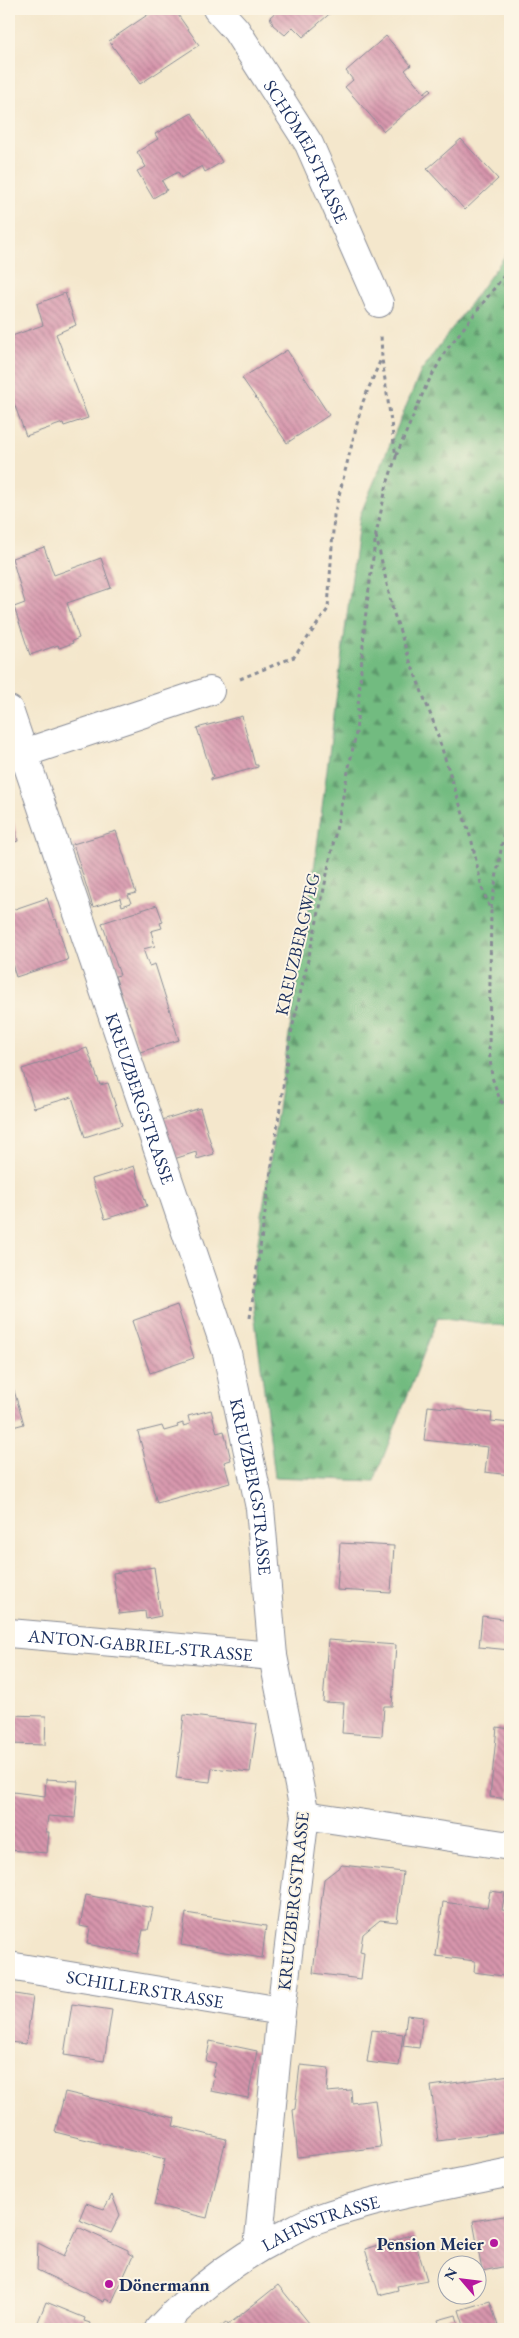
<svg xmlns="http://www.w3.org/2000/svg" width="519" height="2338" viewBox="0 0 519 2338" font-family="'EB Garamond',serif">
<style>
.forest{fill:url(#forest-firs);stroke:#46756f}
.building{fill:url(#building-back-hatch)}
.lines{fill:none;stroke-linecap:round;stroke-linejoin:round}
.minor-casing{stroke:#888b95;stroke-width:30}
.path{stroke:#888b95;stroke-width:3;stroke-dasharray:4 4;stroke-linecap:butt}
.minor{stroke:#fff;stroke-width:28}
.poi-dot{fill:#b5179e;stroke:#fcf5e5;stroke-width:2}
.labels{text-anchor:middle;dominant-baseline:central;stroke-width:4;stroke-linejoin:round;paint-order:stroke}
.street-label{font-size:18px;fill:#1b2f5e;stroke:#fcf5e5}
.poi-label{font-size:18px;font-weight:bold;fill:#1b2f5e;stroke:#fcf5e5;text-anchor:end}
</style>
<defs>
<pattern id="forest-firs" width="22" height="20" patternUnits="userSpaceOnUse" patternTransform="scale(1.25)"><rect width="22" height="20" fill="#72bb80"/><path d="M5 1l3.5 6h-7zM16 11l3.5 6h-7z" fill="#5d986c"/></pattern>
<pattern id="building-back-hatch" width="6" height="6" patternUnits="userSpaceOnUse" patternTransform="scale(1.25)"><rect width="6" height="6" fill="#d795ac"/><path d="M-1 5l2 2M0 0l6 6M5-1l2 2" fill="none" stroke="#ae7a8f"/></pattern>
</defs>
<rect width="100%" height="100%" fill="#fcf5e5"/>
<filter id="ink" filterUnits="userSpaceOnUse"><feTurbulence type="fractalNoise" baseFrequency=".02" numOctaves="2"/><feDisplacementMap in="SourceGraphic" scale="10" xChannelSelector="R" yChannelSelector="G"/><feConvolveMatrix kernelMatrix="1 2 1 2 8 2 1 2 1" color-interpolation-filters="sRGB"/></filter>
<filter id="wash" filterUnits="userSpaceOnUse"><feTurbulence type="fractalNoise" baseFrequency=".0096" numOctaves="4" result="noise"/><feDisplacementMap in="SourceGraphic" scale="20" xChannelSelector="R" yChannelSelector="G"/><feGaussianBlur stdDeviation="1.12" result="paint"/><feColorMatrix in="noise" values="0 0 0 0 0 0 0 0 0 0 0 0 0 0 0 0 0 1.4 0 .05"/><feComposite in="paint" operator="in"/></filter>
<g filter="url(#wash)">
<rect width="100%" height="100%" fill="#f4e7cc"/>
<path class="forest" d="M510,249V1327L438,1317L374,1481L275,1477L251,1288L315,862L360,515L421,371Z"/>
<g id="blocks">
<path class="building" d="M156,9H174L199,45L140,84L109,41Z
M277,9H335L303,37L293,27L285,35L273,25L270,17L278,10Z
M386,36L411,65L405,70L424,93L430,88L432,90L384,131L345,87L353,80L346,71Z
M192,113L222,162L205,172L202,166L181,178L178,172L162,181L167,190L153,198L137,171L146,167L137,152L158,139L155,134Z
M461,139L498,179L465,210L427,169Z
M65,293L76,325L56,334L88,418L64,426L63,423L26,436L9,390V337L43,325L37,304Z
M287,350L329,415L287,443L242,378Z
M44,547L54,575L101,558L111,588L67,603L79,638L72,641L73,643L59,648L58,645L30,655L14,607L25,603L12,558Z
M242,716L255,765H258V767L211,780V778L213,777L197,728Z
M9,803L18,841L9,844Z
M116,831L136,893L128,895L131,903L122,906L120,898L93,907L73,844Z
M47,898L54,920L56,919L68,960L16,977L9,955V911Z
M157,905L163,922L160,923L162,928L151,931L155,946L143,949L149,966L155,964L179,1040L140,1052L115,976L120,975L102,923Z
M87,1048L100,1085L108,1083L122,1125L85,1137L72,1097L34,1108L22,1069Z
M200,1108L214,1154L197,1159L196,1152L174,1159L162,1120Z
M134,1166L147,1206L105,1219L92,1179Z
M177,1305L194,1358L150,1373L132,1321Z
M9,1374L24,1424L9,1428Z
M428,1406L492,1413L491,1421L510,1423V1475L485,1472L488,1447L424,1440Z
M211,1410L217,1433L224,1431L231,1460L224,1462L230,1483L157,1503L138,1432L162,1426L164,1431L178,1427L177,1425L183,1423V1426L190,1424L188,1416Z
M340,1543L394,1546L391,1593L337,1590Z
M154,1567L161,1616L146,1619L145,1611L119,1614L113,1573Z
M482,1616L510,1620V1650L479,1647Z
M328,1640L396,1645L392,1706H384L382,1736L342,1733L344,1703L323,1702Z
M9,1660H11L12,1708H9Z
M9,1715L46,1716L45,1745L9,1744Z
M184,1715L257,1724L250,1772L212,1768L210,1782L176,1778Z
M497,1727L510,1729V1799L490,1797Z
M46,1779L78,1781L75,1818L48,1816L46,1832H49L47,1853L9,1850V1807H11L13,1792L45,1796Z
M342,1865L403,1872L397,1922L380,1920L363,1934L360,1952L364,1953L361,1979L313,1973L324,1879Z
M9,1881L13,1882L10,1903H9Z
M490,1891L505,1893L502,1910L510,1911V1977L474,1972L475,1961L436,1956L443,1902L487,1908Z
M86,1895L153,1908L148,1930H143L138,1954L87,1944L90,1928L80,1926Z
M186,1913L266,1926L262,1958L181,1945Z
M9,1993L33,1997L26,2044L9,2042Z
M72,2004L112,2010L104,2061L64,2055Z
M407,2015L423,2017L419,2048L403,2046Z
M372,2030L403,2034L399,2066L367,2062Z
M210,2041L257,2051L248,2098L211,2091L214,2076L212,2075L216,2063L206,2061Z
M300,2065L329,2068L327,2092L351,2090L352,2103L375,2100L381,2147L298,2157L293,2110L295,2109Z
M510,2075V2131L438,2141L431,2086Z
M65,2092L175,2118L173,2126L226,2139L207,2218L154,2205L165,2159L55,2132Z
M112,2195L120,2215L111,2233L79,2220L86,2203L104,2209Z
M510,2215V2274H508L507,2266L482,2271L473,2221Z
M78,2227L128,2250V2253L133,2256L112,2302L105,2299L104,2302L37,2270L38,2243L64,2256Z
M413,2234L427,2280L397,2286L398,2290L379,2295L365,2249Z
M278,2285L314,2329H216L226,2322L228,2325Z
M490,2301L499,2329H465L459,2310Z
M46,2302L85,2318L84,2321L90,2323L88,2329H35Z
M456,2315L460,2329H441L438,2320Z"/>
</g>
</g>
<g filter="url(#ink)">
<use href="#blocks" fill-opacity="0" stroke="#888b95" stroke-width="1"/>
<g class="lines">
<g class="minor-casing">
<g id="minor">
<path id="s1" d="M217,9L236,30L309,144L379,303"/>
<path id="s2" d="M9,710L227,1353L260,1508L273,1656L305,1815L281,2011L258,2248"/>
<path d="M9,758L210,691"/>
<path id="s3" d="M9,1633L273,1656"/>
<path d="M305,1815L510,1846"/>
<path id="s4" d="M9,1966L281,2011"/>
<path id="s5" d="M159,2329C195,2290 235,2259 283,2235C293,2230 303,2224 314,2220C377,2197 445,2186 510,2172"/>
</g>
</g>
<path class="path" d="M396,456L426,386L445,352L510,268
M376,536L393,611L410,661L433,721L472,842L482,888L491,911L489,1049L492,1077L500,1100L510,1112
M240,679L294,657L328,609L334,515L362,404L381,359
M491,909L508,808L510,774
M250,1318L290,1038L321,903L356,733L365,620L376,534L387,484L396,457L382,359L381,334"/>
<use href="#minor" class="minor"/>
</g>
</g>
<g class="poi-dot">
<circle cx="494" cy="2243" r="5"/>
<circle cx="109" cy="2284" r="5"/>
</g>
<g class="labels">
<g class="street-label">
<text stroke="none"><textPath href="#s1" startOffset="169">SCHÖMELSTRASSE</textPath></text>
<text transform="translate(297 944) rotate(-77)">KREUZBERGWEG</text>
<text stroke="none"><textPath href="#s2" startOffset="410">KREUZBERGSTRASSE</textPath></text>
<text stroke="none"><textPath href="#s2" startOffset="815">KREUZBERGSTRASSE</textPath></text>
<text stroke="none"><textPath href="#s3" startOffset="132">ANTON-GABRIEL-STRASSE</textPath></text>
<text transform="translate(293 1901) rotate(-84)">KREUZBERGSTRASSE</text>
<text stroke="none"><textPath href="#s4" startOffset="138">SCHILLERSTRASSE</textPath></text>
<text stroke="none"><textPath href="#s5" startOffset="196">LAHNSTRASSE</textPath></text>
</g>
<g class="poi-label">
<text x="484" y="2243">Pension Meier</text>
<text x="119" y="2284" text-anchor="start">Dönermann</text>
</g>
</g>
<rect width="519" height="2338" fill="none" stroke="#fcf5e5" stroke-width="30"/>
<g transform="translate(462 2280) rotate(298)"><circle r="24" fill="#fcf5e5" stroke="#a2a6af"/>
<path d="M0-4L9 19L0 12L-9 19Z" fill="#b5179e"/>
<text y="-8" font-size="14" font-weight="bold" text-anchor="middle" fill="#1b2f5e">N</text>
</g>
</svg>
